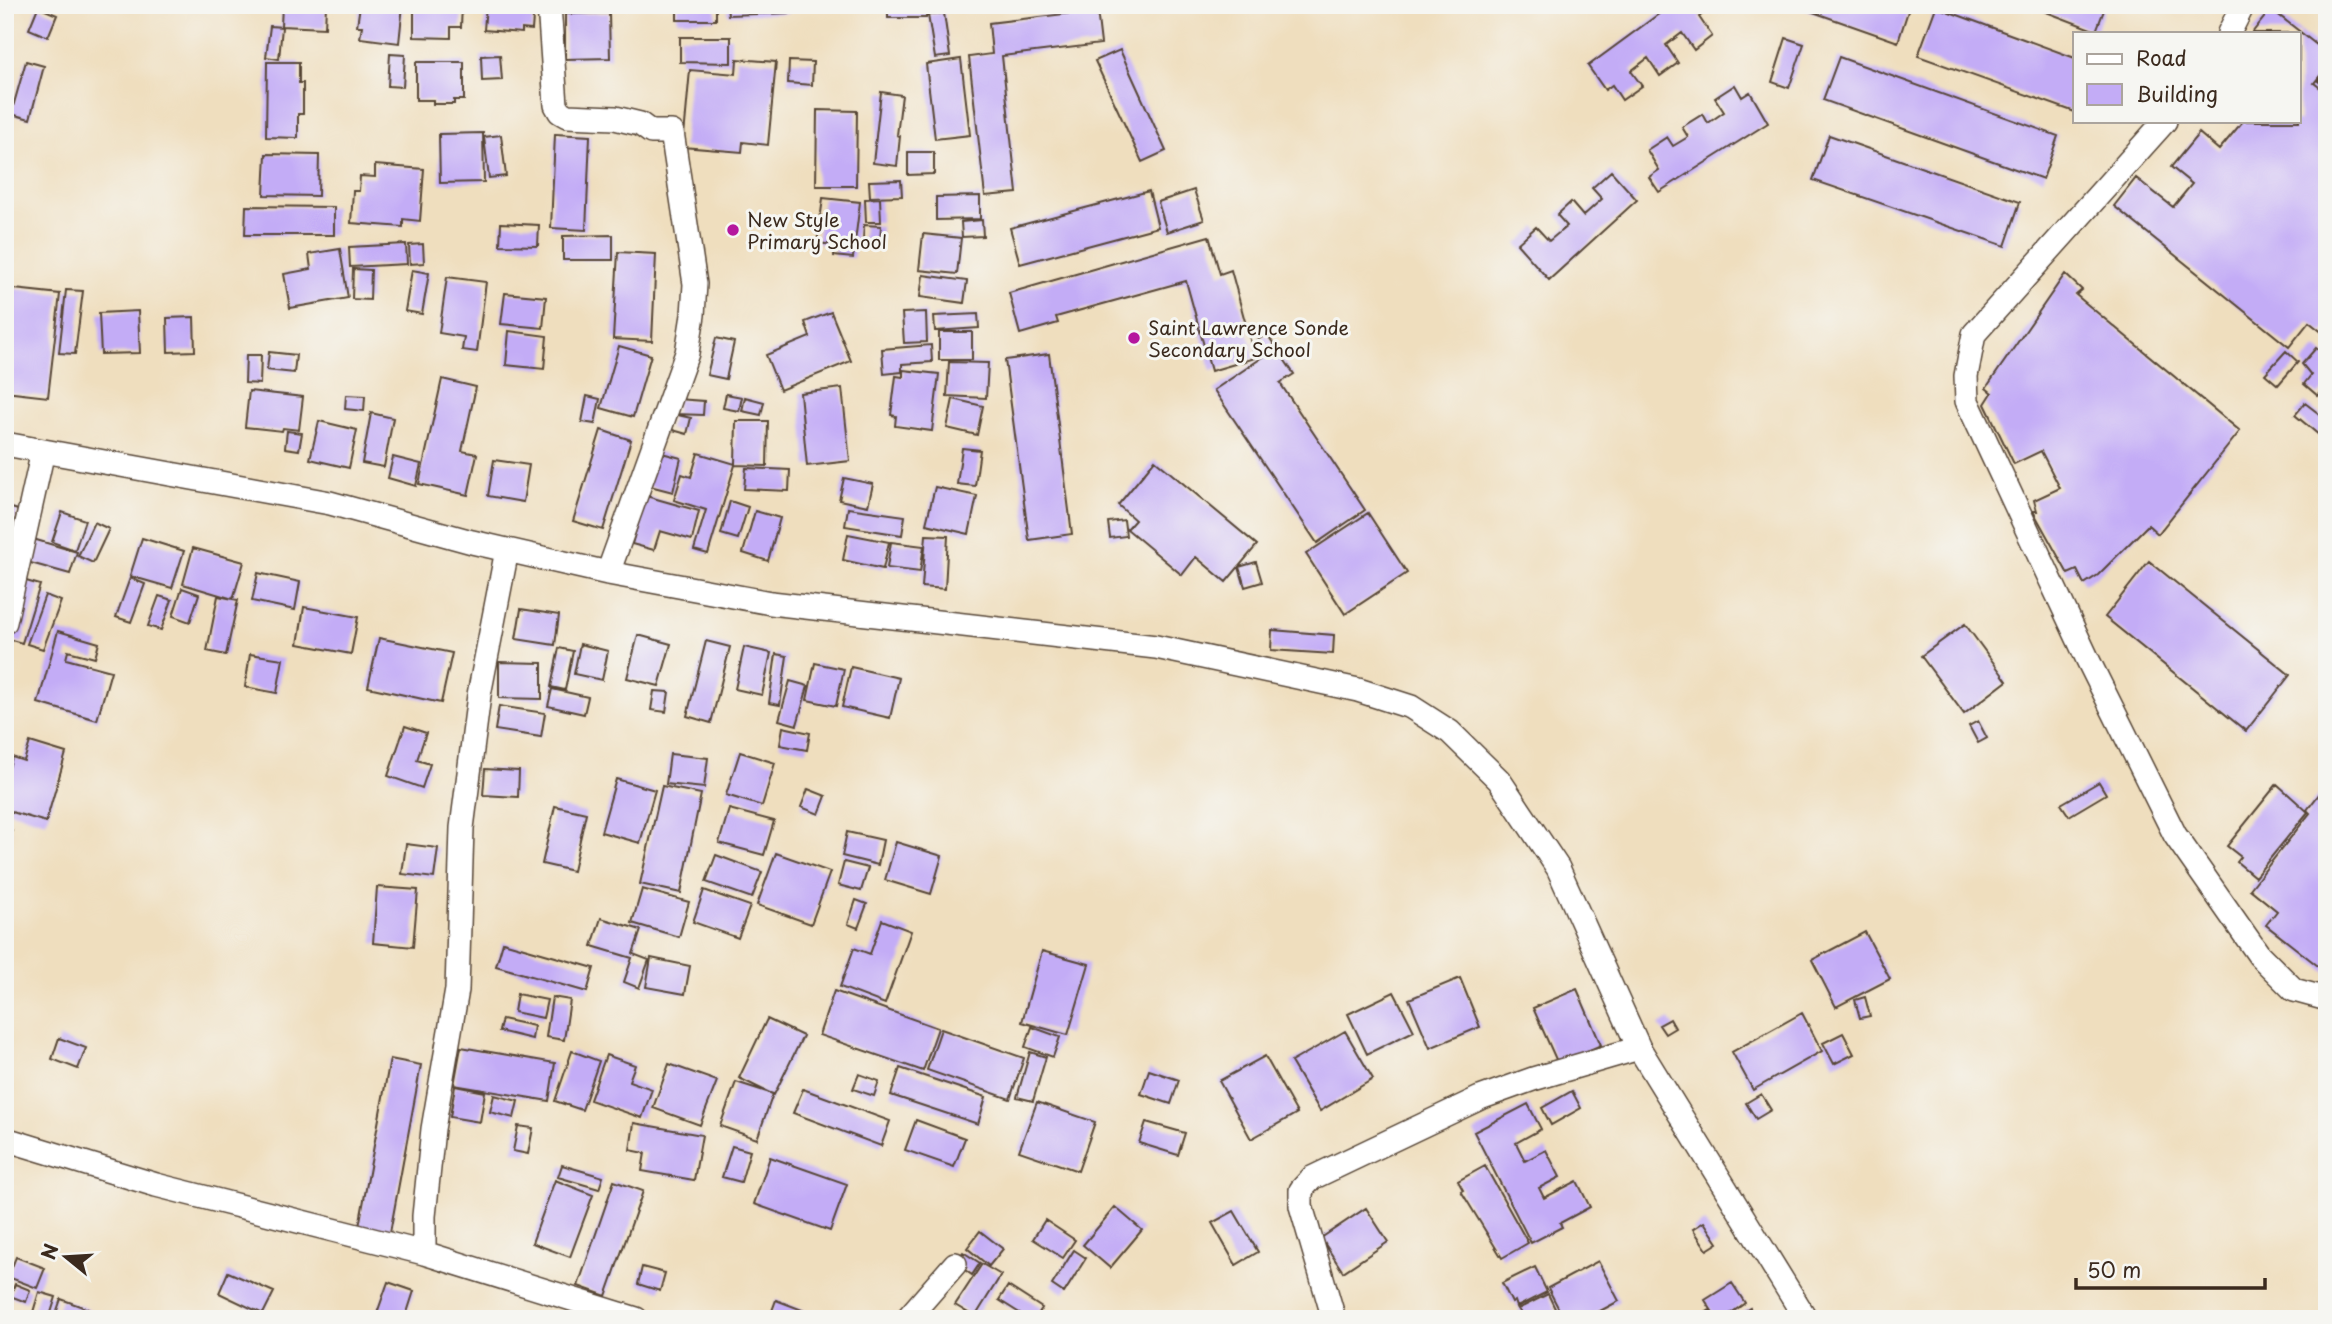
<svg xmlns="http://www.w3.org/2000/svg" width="2332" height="1324" viewBox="0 0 2332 1324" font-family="'Playpen Sans',sans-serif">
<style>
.building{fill:#c3acf6}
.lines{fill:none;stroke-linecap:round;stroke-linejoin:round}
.minor-casing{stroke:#564536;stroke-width:26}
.minor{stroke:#fff;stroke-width:23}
.poi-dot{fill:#b5179e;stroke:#f6f6f2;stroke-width:2.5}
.labels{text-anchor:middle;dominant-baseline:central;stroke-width:6;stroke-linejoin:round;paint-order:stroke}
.poi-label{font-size:19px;fill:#3b2a1e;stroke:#f6f6f2;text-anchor:start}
</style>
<rect width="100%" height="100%" fill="#f6f6f2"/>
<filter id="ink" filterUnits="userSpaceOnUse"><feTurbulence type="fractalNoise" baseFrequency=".0143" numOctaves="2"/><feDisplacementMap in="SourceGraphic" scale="14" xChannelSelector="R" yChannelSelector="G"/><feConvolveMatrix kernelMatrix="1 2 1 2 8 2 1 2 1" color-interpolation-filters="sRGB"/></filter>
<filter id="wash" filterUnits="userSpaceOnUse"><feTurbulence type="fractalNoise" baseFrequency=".00686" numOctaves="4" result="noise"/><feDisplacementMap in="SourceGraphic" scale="28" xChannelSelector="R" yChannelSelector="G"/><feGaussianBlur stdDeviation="1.57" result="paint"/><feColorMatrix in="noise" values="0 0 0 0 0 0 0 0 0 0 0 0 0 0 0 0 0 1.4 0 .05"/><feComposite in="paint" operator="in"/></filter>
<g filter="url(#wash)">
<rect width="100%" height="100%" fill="#efdebe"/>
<g id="blocks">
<path class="building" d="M282,5H326L325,28L281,26Z
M360,5H403L399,43L360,38L362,26H357Z
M414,5H462L461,27H451V38L414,37Z
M486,5H534L532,30L522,29V33L484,30Z
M677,5H716V20H677Z
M727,5H789V13L728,15Z
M888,5H927L926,18H888Z
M1671,5H1707L1710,8L1699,17L1712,36L1694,50L1682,33L1666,45L1678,63L1660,76L1648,58L1631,71L1642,86L1622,100L1612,85L1605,90L1588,66Z
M1793,5H1910L1898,42Z
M2028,5H2106L2096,31Z
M38,7L57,15L48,37L29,29Z
M1936,7L2075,58V112L1918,56Z
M2271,9L2327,53V67L2314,83L2327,93V328L2323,333L2309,322L2289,347L2114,206L2136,178L2173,207L2192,184L2171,167L2199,133L2219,150L2243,121H2299V33H2252Z
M1097,10L1101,44L1002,56L1017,193L985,196L969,57L992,54L989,23Z
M609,13L610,58L565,59V14Z
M944,13L950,56L935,58L928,15Z
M270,26L282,27L279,59L266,57Z
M680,37H731V63L680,62Z
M1786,38L1804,44L1789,88L1772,82Z
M1120,50L1166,151L1142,162L1095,61Z
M390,54L405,55L403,87L388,86Z
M500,55L502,80L482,81L481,56Z
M1839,57L2058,136L2043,179L1823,100Z
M737,59L776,62L768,145L743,142L742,152L683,147L690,70L736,74Z
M961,59L970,135L935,139L926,64Z
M26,61L44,66L30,119L11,114Z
M789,61L813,62L812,85L788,83Z
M267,62H299V83H303V114H298V138L266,137Z
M416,62H464V100H454V104H433V100H416Z
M2327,70V88L2318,81Z
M1735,85L1742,97L1750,92L1768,123L1659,192L1649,177L1659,170L1647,150L1667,137L1673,146L1688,137L1682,127L1703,114L1708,123L1724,112L1715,98Z
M881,92L902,95L897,135L900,136L897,166L873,163Z
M817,110L857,111L856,186H816Z
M483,133L484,182L440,183L439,134Z
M555,134L590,136L586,230L551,228Z
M501,135L506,176L489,178L484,137Z
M1829,135L2020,202L2005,246L1813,180Z
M908,152H934V174L908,175Z
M266,154L319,155L318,196L264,195Z
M375,165L424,169L420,221L403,219V227L351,223L353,191H359L360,176L375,177Z
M1611,171L1637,200L1549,280L1517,244L1536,227L1549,241L1567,226L1557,215L1571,202L1583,216L1602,199L1592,188Z
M901,180L902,196L870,197L869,181Z
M1194,190L1204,220L1167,232L1158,202Z
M1149,191L1158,227L1020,264L1010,228Z
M980,196V219L936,220V197Z
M823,198L860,202L853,258L834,256L835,245L817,243Z
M880,198L881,222H866L865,199Z
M246,206L334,207V235H245Z
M982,220L983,236L962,237L961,222Z
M501,223L539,225L538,246L500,245Z
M864,225L881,226L880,241L863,240Z
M923,234L961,238L957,274L919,270Z
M613,235V260H563V236Z
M1209,236L1220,274L1231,270L1255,358L1211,371L1186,281L1056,317L1058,323L1020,334L1009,293Z
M406,244L407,264L350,267L349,247Z
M423,244L424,263L410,264L409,245Z
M340,249L348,298L290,308L284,274L311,269L309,254Z
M618,252L656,254L652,341L613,339Z
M353,269L371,270L370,300L352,299Z
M412,270L429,273L422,314L405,311Z
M2065,274L2082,290L2076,295L2240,431L2158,534L2148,525L2098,575L2084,584L2077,570L2068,574L2033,511H2037L2034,500L2060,488L2041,451L2014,464L1985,404L1992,393L1986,388Z
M923,275L967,281L964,303L920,297Z
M447,277L486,282L477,352L462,350L464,337L439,333Z
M5,288L60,294L48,397L5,392Z
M66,290L83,291L75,354L59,353Z
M505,293L546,297L543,328L501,324Z
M138,311L140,353L101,354L99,313Z
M831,312L851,361L780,390L766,355L810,337L805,322Z
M926,312L927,342L904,343L902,313Z
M978,314L979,328L935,331L934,316Z
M194,317L195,351L168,352L167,318Z
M509,331L547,336L544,369L506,365Z
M939,332H972V360H939Z
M1267,334L1294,374L1280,383L1365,510L1317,543L1214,390L1263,357L1253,343Z
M716,338L734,342L726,379L707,375Z
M931,345L932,362L902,364V372L884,374L882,349Z
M619,346L651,355L633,417L601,408Z
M2316,348L2327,357V386L2318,396L2304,384L2311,375L2302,364Z
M2286,351L2298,362L2278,385L2265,374Z
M269,352L296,355L294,373L267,370Z
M1049,354L1072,534L1029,540L1005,360Z
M246,355H261L260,384L245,383Z
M949,362L988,363L986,398L947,396Z
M903,370L939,374L932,431L895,426L896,416L891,415L896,376L903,377Z
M442,379L476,387L462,451L477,454L468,495L419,484Z
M842,388L850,461L807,466L800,393Z
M249,391L303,397L299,430L283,428L282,431L245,427Z
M726,394L742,397L739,411L723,408Z
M346,395L365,396L364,411L345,409Z
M587,396L600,399L595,424L582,422Z
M745,397L764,402L761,415L742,411Z
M677,399L704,401L703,415L676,414Z
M953,399L983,406L977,435L947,428Z
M2305,403L2327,420V426L2319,435L2295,415Z
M371,413L393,418L384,467L362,463Z
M673,414L691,418L687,434L669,429Z
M319,421L357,430L349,468L310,459Z
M736,421H768L767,466L735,465L708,554L694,550L706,510L674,500L682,474L691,477L698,453L735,464Z
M601,430L631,440L603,530L573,521Z
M287,431L302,433L299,450L285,448Z
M962,448L980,450L975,486L957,484Z
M654,451L681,458L673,492L646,485Z
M393,457L421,464L416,486L388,478Z
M494,460L529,465L523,502L488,496Z
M1155,460L1257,545L1226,582L1196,557L1182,575L1127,529L1135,520L1118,505Z
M746,468L790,470L789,491L744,489Z
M844,478L873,484L868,506L839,500Z
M935,487L977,496L969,534L926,524Z
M646,496L699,511L692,540L660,531L654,550L632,544Z
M730,501L748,507L738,539L721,534Z
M5,506L18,510L6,553H5Z
M848,508L905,516L902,535L845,526Z
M755,511L780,518L768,561L743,553Z
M62,512L85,520L75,550L52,542Z
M1368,513L1407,573L1345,614L1306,554Z
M1124,520L1126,536L1110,538L1108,522Z
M94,522L109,529L93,563L78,556Z
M848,534L889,542L883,569L843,560Z
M926,535L948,536L945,589L922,587Z
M142,538L184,551L172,588L130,576Z
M33,539L77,552L70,574L27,562Z
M891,542L924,546L920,572L887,568Z
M193,548L244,562L233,599L183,584Z
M2149,561L2290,675L2246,731L2105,617Z
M1256,562L1262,582L1245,587L1239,567Z
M258,573L300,582L295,610L252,601Z
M130,578L145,584L131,622L116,617Z
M26,581L40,585L22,643L8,639Z
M182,588L199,594L190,622L173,616Z
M45,595L61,601L43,649L27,644Z
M159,596L172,600L161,630L148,626Z
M218,596L238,600L226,655L207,651Z
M304,607L358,617L351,654L298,644Z
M521,609L559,615L555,645L516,639Z
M1965,624L2007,681L1964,714L1921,656Z
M1272,630L1334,635L1333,654L1271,650Z
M58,631L99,643L95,658L68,651L66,659L111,671L97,720L38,703Z
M638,635L671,644L659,686L627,678Z
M379,638L452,653L441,703L368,687Z
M706,641L730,647L711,723L687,716Z
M580,644L608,651L602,680L574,674Z
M744,647L771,653L762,695L735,689Z
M559,648L573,651L565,690L551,687Z
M250,654L283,659L277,693L245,687Z
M776,654L787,656L780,705L769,703Z
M499,662L542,663V699L499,698Z
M815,663L844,669L836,706L807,700Z
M851,667L899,678L890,718L842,707Z
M790,681L808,686L797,725L779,720Z
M552,689L588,697L584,714L548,706Z
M654,691L669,692L666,712L651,710Z
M499,706L545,713L541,737L495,730Z
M1978,721L1987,738L1978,743L1969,726Z
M405,726L426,733L417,760L430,764L422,788L388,776Z
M783,727L810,733L807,750L780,745Z
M30,742L66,753L46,822L5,810V782L12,757L24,761Z
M740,752L775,763L762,806L726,795Z
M670,754L708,758L704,788L666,784Z
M485,769L519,771L518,797L483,795Z
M616,779L655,790L640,843L601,832Z
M2099,782L2106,794L2069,816L2061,804Z
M2277,784L2308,812L2255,877L2237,862L2241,857L2227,846Z
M2327,784V973L2266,925L2277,911L2250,889L2310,813L2307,810Z
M662,786L701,794L681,893L640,884Z
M808,789L826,796L819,814L801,807Z
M555,806L586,813L573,871L542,864Z
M729,809L774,821L764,855L719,843Z
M5,829L12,831L7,846L5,845Z
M847,832L883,840L878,865L842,856Z
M896,842L942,856L931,894L885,880Z
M406,844L438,848L434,878L402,874Z
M776,853L830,872L811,924L757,905Z
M716,855L762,872L752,898L706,882Z
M844,862L868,868L861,891L838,885Z
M377,887L418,890L413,947L373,943Z
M642,889L689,902L679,937L632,923Z
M704,890L750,906L738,938L693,922Z
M856,900L867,904L858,928L848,924Z
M601,918L641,930L633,954L649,960L639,988L624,982L632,958L592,946Z
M882,920L911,931L885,1004L840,987L854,948L870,954Z
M1865,932L1890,979L1836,1007L1812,960Z
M503,942L594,968L587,992L496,966Z
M1042,951L1089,964L1068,1035L1022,1022Z
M651,958L690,966L685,994L646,987Z
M1460,978L1480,1027L1430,1048L1409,999Z
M1577,989L1601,1045L1558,1064L1533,1008Z
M834,991L938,1028L923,1071L819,1035Z
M1394,992L1414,1031L1367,1054L1348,1014Z
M517,994L547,1000L543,1018L514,1012Z
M552,997L570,1000L564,1040L546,1037Z
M1865,997L1870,1016L1860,1018L1855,1000Z
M1802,1013L1822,1051L1753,1090L1732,1052Z
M502,1019L534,1026L532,1039L499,1031Z
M767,1019L803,1036L774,1095L739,1078Z
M1670,1019L1675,1028L1665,1034L1659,1025Z
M1032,1027L1060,1037L1053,1057L1025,1047Z
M941,1029L1024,1058L1010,1099L927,1070Z
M1345,1031L1373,1079L1320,1111L1291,1062Z
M1843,1033L1854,1054L1834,1064L1823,1043Z
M59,1038L86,1048L78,1069L52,1059Z
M461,1047L555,1063L549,1101L454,1085Z
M572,1051L599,1061L582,1110L555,1101Z
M1030,1052L1046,1057L1033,1101L1017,1097Z
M606,1055L635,1065L629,1081L652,1089L642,1118L590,1100Z
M1265,1056L1297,1113L1251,1139L1219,1081Z
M390,1059L421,1065L389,1238L358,1232Z
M669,1064L717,1081L700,1125L653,1108Z
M900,1068L986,1097L978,1124L891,1095Z
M1149,1070L1179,1080L1171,1104L1141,1094Z
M859,1074L879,1081L874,1096L853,1089Z
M736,1082L773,1094L757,1139L720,1126Z
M455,1086L485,1092L480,1122L450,1117Z
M803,1089L890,1121L881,1146L793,1113Z
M1572,1091L1581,1108L1551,1125L1542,1108Z
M1761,1094L1771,1110L1756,1119L1746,1103Z
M494,1095L518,1101L514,1118L490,1112Z
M1037,1102L1095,1122L1078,1171L1019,1151Z
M1528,1104L1541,1129L1516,1143L1525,1161L1546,1150L1560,1177L1539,1188L1544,1198L1577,1181L1590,1207L1560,1223L1562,1227L1531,1243L1474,1132Z
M916,1120L965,1138L954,1167L905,1150Z
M1146,1122L1185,1133L1178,1155L1139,1143Z
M634,1123L702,1135L694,1180L642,1171L645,1153L630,1150Z
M518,1126L533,1128L528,1154L513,1151Z
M732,1146L750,1151L741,1182L722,1177Z
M770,1157L847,1184L830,1231L754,1204Z
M562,1165L603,1177L599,1189L558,1177Z
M1485,1166L1528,1243L1502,1258L1461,1191L1463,1190L1458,1181Z
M555,1180L593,1195L570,1257L532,1243Z
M614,1181L643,1191L606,1296L578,1286Z
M1115,1207L1142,1230L1110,1268L1083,1245Z
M1366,1208L1388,1242L1343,1272L1321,1238Z
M1234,1211L1258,1252L1236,1265L1212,1223Z
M1045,1220L1075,1240L1063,1258L1033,1239Z
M1704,1222L1718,1243L1707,1250L1693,1229Z
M980,1231L1003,1249L989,1266L967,1248Z
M1074,1250L1086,1258L1064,1293L1052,1285Z
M963,1252L980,1263L972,1275L955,1263Z
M16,1257L45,1268L37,1288L8,1277Z
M1598,1261L1619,1301L1585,1319H1564L1548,1288Z
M982,1264L1001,1275L975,1317L955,1305Z
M642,1267L665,1273L660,1291L638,1284Z
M1535,1267L1547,1292L1517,1307L1515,1301L1512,1303L1502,1283Z
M228,1272L274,1292L263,1314L219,1293Z
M388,1282L414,1291L405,1319H375Z
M1732,1283L1745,1303L1723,1319H1717L1705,1300Z
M15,1284L30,1290L26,1302L10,1296Z
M1008,1286L1042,1308L1035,1319H1029L999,1300Z
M39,1292L56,1297L49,1319H31Z
M1548,1294L1560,1319H1520L1522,1315L1518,1309Z
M61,1299L99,1313L97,1319H54Z
M776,1300L805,1311L802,1319H769Z
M1750,1308L1756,1319H1732Z
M1710,1310L1715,1319H1696Z"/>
</g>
</g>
<g filter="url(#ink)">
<use href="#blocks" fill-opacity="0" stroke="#564536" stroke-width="2"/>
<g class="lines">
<g class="minor-casing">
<path id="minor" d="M549,5L556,105L560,112L567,116L615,118L640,124L651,132H672L695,284L693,315L687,353L608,573
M2229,33L2243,5
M2165,121L1974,334L1966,376L1967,401L2088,660L2175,835L2259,955L2294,990L2327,999
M5,444L330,503L472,542L608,573L771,603L1156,647L1358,690L1411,707L1450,732L1499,780L1558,868L1639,1048L1806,1319
M5,622L43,451
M5,1139L156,1185L424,1253L636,1319
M424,1253V1216L433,1129L457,990L462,828L479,695L507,550
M907,1319L955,1264
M1334,1319L1301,1206V1190L1312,1178L1480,1098L1533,1079L1639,1048"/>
</g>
<use href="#minor" class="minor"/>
</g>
</g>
<g class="poi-dot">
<circle cx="733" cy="230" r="7"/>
<circle cx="1134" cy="338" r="7"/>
</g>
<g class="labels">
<g class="poi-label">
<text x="747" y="219">New Style<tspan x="747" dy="22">Primary School</tspan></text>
<text x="1148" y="327">Saint Lawrence Sonde<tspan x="1148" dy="22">Secondary School</tspan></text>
</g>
</g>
<rect width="2332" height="1324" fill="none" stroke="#f6f6f2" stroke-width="28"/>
<rect x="2073" y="32" width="228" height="91" fill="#f6f6f2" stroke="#aba49d" stroke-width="2"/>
<rect x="2087" y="54" width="35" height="10" fill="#ffffff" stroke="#aba49d" stroke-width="2"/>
<text x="2136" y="66" font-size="21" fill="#3b2a1e">Road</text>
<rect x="2087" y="84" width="35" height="21" fill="#c3acf6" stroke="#aba49d" stroke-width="2"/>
<text x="2136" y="102" font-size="21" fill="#3b2a1e">Building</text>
<g transform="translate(66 1257) rotate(288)" stroke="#f6f6f2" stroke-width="5" paint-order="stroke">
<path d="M0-5L12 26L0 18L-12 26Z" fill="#3b2a1e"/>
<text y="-10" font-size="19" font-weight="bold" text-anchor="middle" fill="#3b2a1e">N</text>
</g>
<path d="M2076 1278v10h189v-10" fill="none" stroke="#3b2a1e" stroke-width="3.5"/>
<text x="2087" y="1278" font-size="21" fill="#3b2a1e" stroke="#f6f6f2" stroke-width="5" paint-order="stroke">50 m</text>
</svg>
